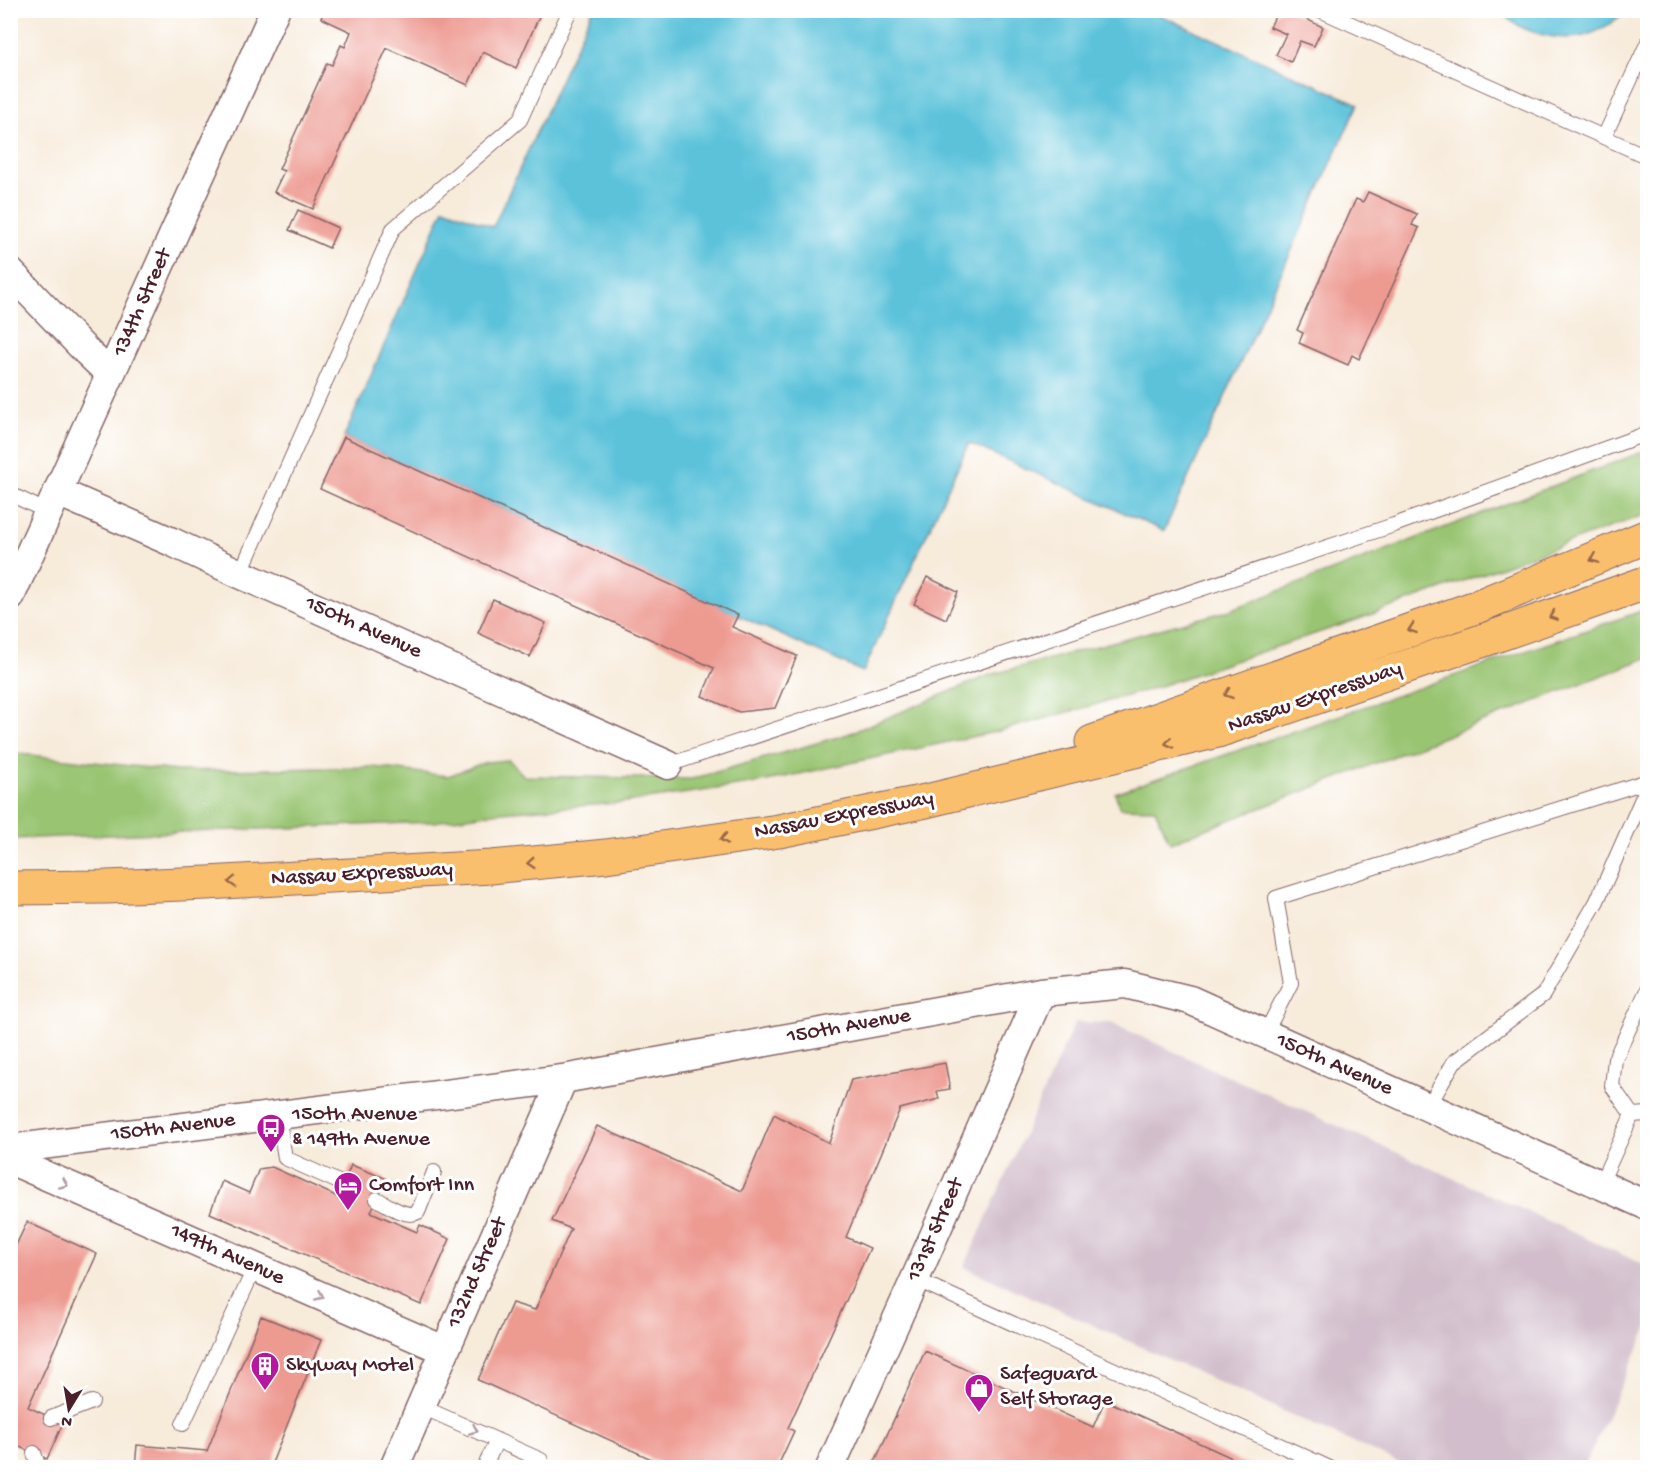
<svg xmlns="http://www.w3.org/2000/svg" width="1658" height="1478" viewBox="0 0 1658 1478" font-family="'Gochi Hand',sans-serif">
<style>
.industrial{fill:#d1bdcb}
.green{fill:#99c572;stroke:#72724e;stroke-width:1.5}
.water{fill:#5cc2da;stroke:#537082;stroke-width:1.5}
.building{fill:#ed9a91}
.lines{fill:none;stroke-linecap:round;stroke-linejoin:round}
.lane-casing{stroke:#876668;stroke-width:16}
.street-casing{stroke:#876668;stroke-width:31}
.highway-casing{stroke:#876668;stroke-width:35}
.lane{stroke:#fff;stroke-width:14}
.street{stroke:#fff;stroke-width:28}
.highway{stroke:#f9bf6d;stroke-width:33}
.oneway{stroke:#996749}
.oneway2{stroke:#ae9aa0}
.labels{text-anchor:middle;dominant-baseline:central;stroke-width:6;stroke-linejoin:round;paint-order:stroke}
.street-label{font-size:22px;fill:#4a1f2b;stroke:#fff}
.poi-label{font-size:22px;fill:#4a1f2b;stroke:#fff;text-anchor:start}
</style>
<rect width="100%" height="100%" fill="#fff"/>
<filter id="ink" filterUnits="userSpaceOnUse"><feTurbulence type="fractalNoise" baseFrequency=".0167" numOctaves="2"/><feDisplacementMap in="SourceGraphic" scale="12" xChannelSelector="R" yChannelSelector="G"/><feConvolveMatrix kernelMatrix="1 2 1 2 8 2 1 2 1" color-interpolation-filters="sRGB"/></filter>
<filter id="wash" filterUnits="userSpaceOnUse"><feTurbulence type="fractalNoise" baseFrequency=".008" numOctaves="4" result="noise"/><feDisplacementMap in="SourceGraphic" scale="24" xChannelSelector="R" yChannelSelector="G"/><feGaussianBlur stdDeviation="1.35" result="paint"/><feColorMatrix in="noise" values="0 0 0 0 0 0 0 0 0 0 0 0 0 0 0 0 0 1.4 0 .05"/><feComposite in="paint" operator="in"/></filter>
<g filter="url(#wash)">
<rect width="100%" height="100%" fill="#f7ebda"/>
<path class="industrial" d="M1075,1022L1111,1023L1647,1266V1329L1584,1467H1407L964,1267Z"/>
<path class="green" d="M1647,450V514L1359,619L1148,690L999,731L757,783L619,803L501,812L433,822L11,839V753L178,771L373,767L448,776L486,762L509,760L524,776L692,779L848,734L990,675L1227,611Z
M1647,609V658L1170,843L1155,809L1120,808L1115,793Z"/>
<path class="water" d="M592,11H1151L1358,104L1164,531L969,443L863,672L344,437L444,208L493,227Z
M1501,11H1627C1613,22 1600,32 1583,36C1557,42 1517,32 1501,11Z"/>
<g id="blocks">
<path class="building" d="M325,10H542L516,68L483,52L468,85L387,48L313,209L274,192L284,171L279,169L327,63L332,65L341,45L345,47L351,32L321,18Z
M1278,10H1287L1323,27L1314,46L1300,41L1291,62L1276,55L1286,34L1270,27Z
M1368,192L1417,214L1412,225L1419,228L1359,359L1352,355L1348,365L1299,343L1303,333L1297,330L1356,199L1363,202Z
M298,210L338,228L329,248L289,230Z
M344,437L738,615L732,627L797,656L775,708L739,712L702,696L714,668L320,489Z
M927,577L958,592L946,619L914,604Z
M493,599L546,623L530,657L478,633Z
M945,1063L950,1089L937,1091L939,1099L900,1109L846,1237L870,1248L788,1428L794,1431L777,1468H671L478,1380L512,1303L535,1310L571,1229L552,1221L597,1126L742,1191L774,1114L829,1143L851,1080Z
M351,1165L385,1178L371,1212L417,1232L420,1225L450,1239L421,1305L210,1213L222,1181L249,1193L259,1169L272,1167L338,1197Z
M27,1222L97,1254L28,1407L63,1423L47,1459L13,1444L10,1449V1258Z
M261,1316L321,1340L270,1468H135L137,1445L207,1451Z
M925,1351L1093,1427L1105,1400L1254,1468H872Z"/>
</g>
</g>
<g filter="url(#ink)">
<use href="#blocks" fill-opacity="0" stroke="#876668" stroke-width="1.5"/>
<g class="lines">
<g class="lane-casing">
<path id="lane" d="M1320,10L1648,157
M1604,137L1648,42
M10,494L48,512
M240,574L393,229L520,120L570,10
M668,765L1394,525L1648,433
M1265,1034L1291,983L1276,898L1648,781
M1428,1107L1454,1062L1543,995L1597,901L1648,785
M278,1115L285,1158L343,1184
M1632,1115L1612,1086L1615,1059L1648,988
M1600,1185L1632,1115L1648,1114
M377,1199C388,1205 406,1219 418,1212L434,1172
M915,1279L1330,1468
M420,1406L541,1460L538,1468
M51,1418L92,1402
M183,1424L255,1267
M34,1453L39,1468
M484,1468L497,1440"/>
</g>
<g class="street-casing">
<path id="street" d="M10,272L87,352L110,374
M58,492L172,542L240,574L668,765
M10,597L275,10
M10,1149L563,1079L1041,992L1125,984L1190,1000L1648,1206
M10,1160L444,1350
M394,1468L563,1079
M830,1468L915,1279L1041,992"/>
</g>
<g class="highway-casing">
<path id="highway" d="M1092,742L1476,607L1648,536
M10,888L106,887L207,883L491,867L606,856L779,831L926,801L1218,731L1490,638L1648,582"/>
</g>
<use href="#lane" class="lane"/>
<use href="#street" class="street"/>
<use href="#highway" class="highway"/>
</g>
<defs><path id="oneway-chevron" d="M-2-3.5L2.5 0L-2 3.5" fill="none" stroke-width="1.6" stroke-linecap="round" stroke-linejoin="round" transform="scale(1.5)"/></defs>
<g class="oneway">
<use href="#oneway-chevron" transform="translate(1594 559) rotate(157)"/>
<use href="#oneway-chevron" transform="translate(1553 616) rotate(160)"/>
<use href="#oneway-chevron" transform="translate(1412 629) rotate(161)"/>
<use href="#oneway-chevron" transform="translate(1228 694) rotate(161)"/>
<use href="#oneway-chevron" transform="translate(1169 743) rotate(167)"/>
<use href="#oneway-chevron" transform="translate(724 839) rotate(171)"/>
<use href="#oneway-chevron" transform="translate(531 863) rotate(175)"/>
<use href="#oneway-chevron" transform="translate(232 882) rotate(177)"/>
</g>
<g class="oneway2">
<use href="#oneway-chevron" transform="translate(64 1184) rotate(24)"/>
<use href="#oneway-chevron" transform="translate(320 1296) rotate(24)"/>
<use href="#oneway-chevron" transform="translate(474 1430) rotate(24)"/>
</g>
</g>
<defs>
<g id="bus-pin" transform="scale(1.5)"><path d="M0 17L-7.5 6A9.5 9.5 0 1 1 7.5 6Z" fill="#b5179e" stroke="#fff"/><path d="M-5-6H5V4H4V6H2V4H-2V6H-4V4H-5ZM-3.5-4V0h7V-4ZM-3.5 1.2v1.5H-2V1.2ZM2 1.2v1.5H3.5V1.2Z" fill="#fff"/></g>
<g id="hotel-pin" transform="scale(1.5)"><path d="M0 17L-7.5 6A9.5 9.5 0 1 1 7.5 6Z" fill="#b5179e" stroke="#fff"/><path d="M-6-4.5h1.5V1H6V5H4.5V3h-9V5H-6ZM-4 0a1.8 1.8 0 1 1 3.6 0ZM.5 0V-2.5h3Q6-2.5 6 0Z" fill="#fff"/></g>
<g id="building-pin" transform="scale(1.5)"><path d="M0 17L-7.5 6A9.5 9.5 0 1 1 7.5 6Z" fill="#b5179e" stroke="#fff"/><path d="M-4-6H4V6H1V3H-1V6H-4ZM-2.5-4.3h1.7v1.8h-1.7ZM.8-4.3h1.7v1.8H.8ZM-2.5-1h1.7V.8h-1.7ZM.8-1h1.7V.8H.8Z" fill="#fff"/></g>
<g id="shop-pin" transform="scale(1.5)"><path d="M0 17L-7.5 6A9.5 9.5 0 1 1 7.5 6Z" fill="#b5179e" stroke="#fff"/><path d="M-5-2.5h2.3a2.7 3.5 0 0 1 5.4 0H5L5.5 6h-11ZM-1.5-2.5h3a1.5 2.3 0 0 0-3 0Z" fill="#fff"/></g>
</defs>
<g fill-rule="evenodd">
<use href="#bus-pin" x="271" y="1128"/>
<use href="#hotel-pin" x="348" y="1186"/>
<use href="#building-pin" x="265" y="1366"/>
<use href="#shop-pin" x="979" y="1388"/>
</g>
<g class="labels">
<g class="street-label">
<text transform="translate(143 303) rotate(-66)">134th Street</text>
<text transform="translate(363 628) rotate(24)">150th Avenue</text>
<text transform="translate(1315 698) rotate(-19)">Nassau Expressway</text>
<text transform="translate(844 816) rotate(-11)">Nassau Expressway</text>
<text transform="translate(362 875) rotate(-3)">Nassau Expressway</text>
<text transform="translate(849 1027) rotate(-10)">150th Avenue</text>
<text transform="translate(1334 1065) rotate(24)">150th Avenue</text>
<text transform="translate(173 1128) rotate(-7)">150th Avenue</text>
<text transform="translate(936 1230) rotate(-66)">131st Street</text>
<text transform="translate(227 1255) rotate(24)">149th Avenue</text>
<text transform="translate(478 1273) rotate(-66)">132nd Street</text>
</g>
<g class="poi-label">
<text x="292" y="1115">150th Avenue<tspan x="292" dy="25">&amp; 149th Avenue</tspan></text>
<text x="369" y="1186">Comfort Inn</text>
<text x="286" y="1366">Skyway Motel</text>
<text x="1000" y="1375">Safeguard<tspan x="1000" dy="25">Self Storage</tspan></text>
</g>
</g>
<rect width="1658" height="1478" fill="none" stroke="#fff" stroke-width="36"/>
<g transform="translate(69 1409) rotate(191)" stroke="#ffffff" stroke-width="4.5" paint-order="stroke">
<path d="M0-4.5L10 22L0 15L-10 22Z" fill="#4a1f2b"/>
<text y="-9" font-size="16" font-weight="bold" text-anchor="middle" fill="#4a1f2b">N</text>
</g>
</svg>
